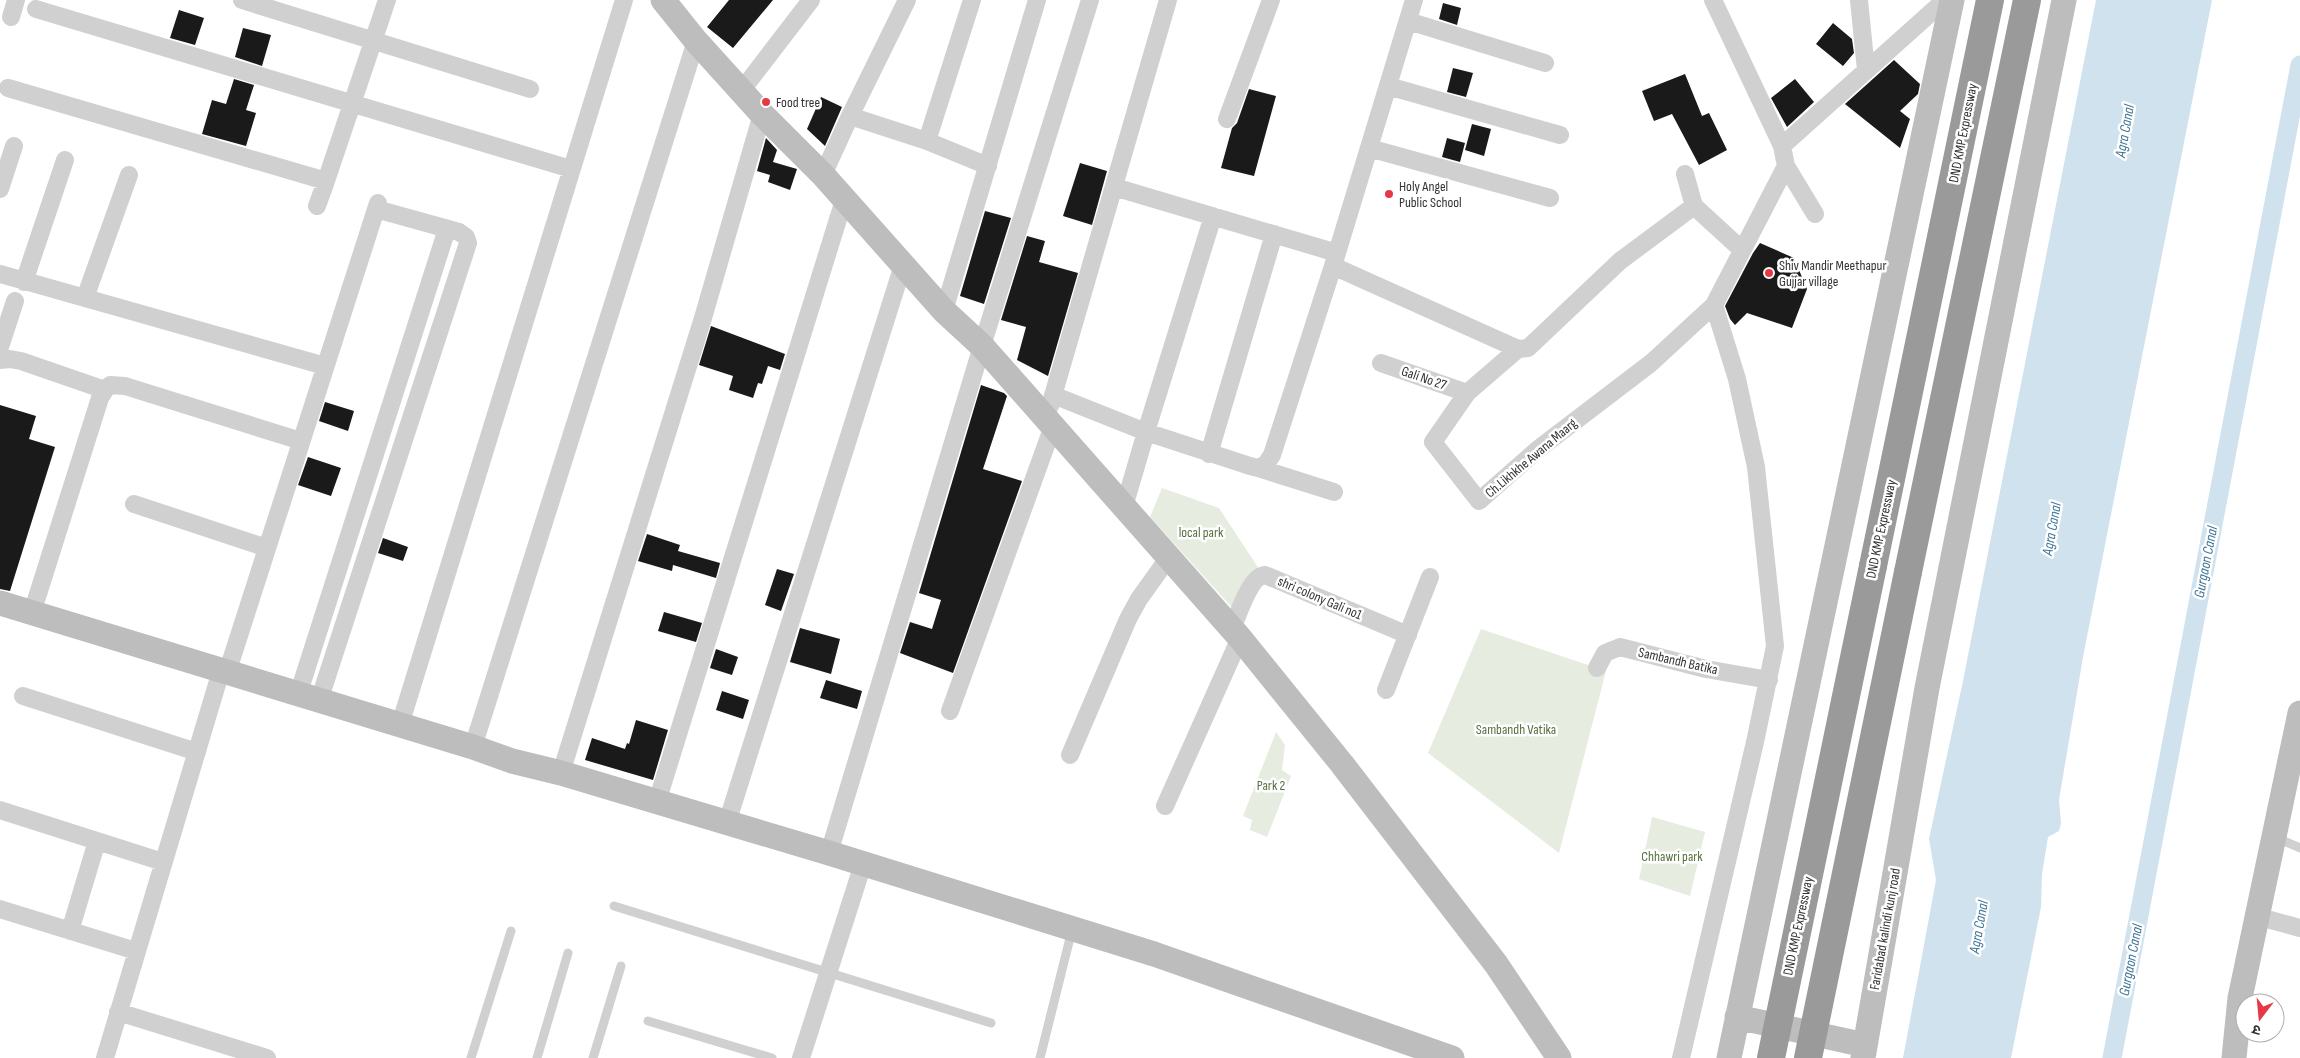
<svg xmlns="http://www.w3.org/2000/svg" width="2300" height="1058" viewBox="0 0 2300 1058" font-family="'Sofia Sans Condensed','Noto Sans Devanagari',sans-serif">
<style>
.green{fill:#e6ecdf}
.water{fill:#cfe2ee}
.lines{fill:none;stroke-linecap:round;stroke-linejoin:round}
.canal{stroke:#cfe2ee;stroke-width:19}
.building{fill:#1a1a1a}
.lane{stroke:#d0d0d0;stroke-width:9}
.street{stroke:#d0d0d0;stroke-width:18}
.secondary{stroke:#bdbdbd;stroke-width:25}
.highway{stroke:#9a9a9a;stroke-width:28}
.highway-bridge{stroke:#9a9a9a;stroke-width:28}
.poi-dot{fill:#e63946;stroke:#fff;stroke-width:2}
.labels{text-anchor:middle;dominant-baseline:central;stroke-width:5;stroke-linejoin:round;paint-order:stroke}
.poi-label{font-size:14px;fill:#333;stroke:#fff;text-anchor:start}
.street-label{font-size:14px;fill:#333;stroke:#fff}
.park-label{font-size:14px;fill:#56703f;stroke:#fff}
.water-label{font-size:15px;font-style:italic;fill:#3f7597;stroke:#fff}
</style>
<rect width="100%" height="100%" fill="#fff"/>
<path class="green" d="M1162,488L1219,508L1259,569L1237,613L1150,517Z
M1481,629L1606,671L1559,853L1428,753Z
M1276,732L1285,745L1282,770L1291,776L1267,837L1250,830L1252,820L1243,816Z
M1652,817L1705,832L1690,896L1639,879Z"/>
<path class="water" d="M2096,0H2212L2083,657L2059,800L2061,823L2059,831L2048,837L2042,874L2041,907L2011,1058H1903L1936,880L1929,839L1963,681Z"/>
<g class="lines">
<path class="canal" d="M2112,1058L2300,65"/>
</g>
<path class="building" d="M729,0H773L733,48L707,27Z
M1443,3L1461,8L1457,25L1439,19Z
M179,10L204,18L195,45L170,38Z
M1833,23L1852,39L1854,53L1843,66L1816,44Z
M243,28L271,35L262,66L235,57Z
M1894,60L1920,84L1918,94L1900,111L1910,119L1900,148L1845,104Z
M1453,68L1473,73L1466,97L1447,92Z
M1685,74L1702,116L1709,113L1727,150L1699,165L1672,114L1654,121L1642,91Z
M234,79L254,85L246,110L256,113L246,146L202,134L212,100L226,104Z
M1795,79L1814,102L1787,127L1771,98Z
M1249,89L1276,96L1254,176L1221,168L1232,128L1237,123Z
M821,97L842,107L825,146L807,129Z
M1472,124L1491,129L1484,156L1465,150Z
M766,138L777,150L773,162L797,169L790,190L768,182L770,175L757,171Z
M1447,138L1465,143L1460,162L1442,157Z
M1080,163L1107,171L1092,225L1063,216Z
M985,211L1011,218L984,304L960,296Z
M1027,236L1045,241L1039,262L1078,273L1048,376L1017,360L1026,327L1001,320Z
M1760,243L1794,258L1807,289L1792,328L1747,313L1735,325L1730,319L1725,306L1753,253Z
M711,326L785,354L780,370L768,366L762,384L758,383L753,398L729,390L733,376L699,365Z
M981,385L1004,393L1007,396L983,469L1022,481L953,673L900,653L910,622L932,629L941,600L919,593Z
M325,402L354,411L348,431L319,421Z
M0,405L36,416L29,439L55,447L10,591L0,589Z
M308,457L341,468L331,496L298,485Z
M647,534L680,545L678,551L720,563L716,578L673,565L672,571L638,561Z
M383,538L408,547L403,561L378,553Z
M777,569L794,574L781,611L765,605Z
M664,612L702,623L696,642L658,631Z
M800,628L840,639L831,674L790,662Z
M716,649L738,657L732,675L710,668Z
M826,680L862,691L857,709L820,698Z
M722,691L749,700L743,719L716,710Z
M636,720L668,730L653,780L585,760L592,738L625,749L627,743L629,744Z"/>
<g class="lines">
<path class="lane" d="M2275,837L2300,848
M614,906L991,1023
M648,1021L772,1058
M471,1058L511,931
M537,1058L568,953
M593,1058L621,966
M1040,1058L1072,930"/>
<path class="street" d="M242,0L530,89
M1713,0L1782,146L1786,166L1815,214
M1859,0L1866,70
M36,9L571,169
M11,17L16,0
M1408,21L1545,63
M1388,86L1560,135
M8,88L326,181L387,0
M742,90L811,0
M850,116L927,141L988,166
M1227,119L1271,0
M927,141L972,0
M1782,146L1945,0
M1369,148L1550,198
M1685,174L1694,206L1742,250
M823,175L850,116L907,0
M1114,187L1337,253
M0,189L14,146
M317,206L326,181
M1333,266L1518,349L1528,348L1620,261L1694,206
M0,274L325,366
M24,282L65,160
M85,298L129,175
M944,311L1037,0
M0,347L15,301
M1518,349L1467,393L1433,442L1479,501L1537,450L1651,363L1714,305
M0,360L10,359L21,361L105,390
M1381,363L1467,393
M1053,395L1146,432L1250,466L1258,468L1266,464L1272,455L1333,266L1414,0
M1050,406L1168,0
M1209,454L1274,234
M1258,468L1334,492
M134,504L267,548
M1124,507L1146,432L1213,216
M32,613L100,398L105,390L110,385L125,386L301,441
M1232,629C1238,615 1250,576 1265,575L1408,635
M1597,668L1605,653L1620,647L1706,669L1769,680
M227,673L378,203
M1386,690L1430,577
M298,695L447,229
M23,696L197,752
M319,701L468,243L466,237L459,232L376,209
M950,711L1053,426
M400,725L624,0
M473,747L696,41
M1070,755L1128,619L1139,599L1169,557
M561,773L703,318L762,114
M657,802L844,200
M1165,806L1240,638
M0,810L163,862
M727,823L903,265
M829,853L982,346L1090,0
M0,909L136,951
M2256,916L2300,928
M70,931L97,841
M118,1012L267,1058
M105,1058L221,671
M801,1058L863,864
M1681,1058L1755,742L1775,646L1756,467L1737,379L1714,305L1786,166"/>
<path class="secondary" d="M663,0L696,41L762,114L823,175L944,311L982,346L1240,638L1342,764L1496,964L1559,1058
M0,603L473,747L512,761L561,773L829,853L1154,954L1452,1058
M1737,1017L1865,1045
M1729,1058L1952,0
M1863,1058L1927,688L2064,0
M2234,1058L2240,998L2300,713"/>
<path class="highway" d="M1873,566L1990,0
M1908,572L2027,0"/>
<path class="highway-bridge" d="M1771,1058L1873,566
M1808,1058L1908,572"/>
</g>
<g class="poi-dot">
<circle cx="766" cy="102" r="5"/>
<circle cx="1389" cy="194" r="5"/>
<circle cx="1769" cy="273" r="5"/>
</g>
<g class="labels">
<g class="poi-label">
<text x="776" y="102">Food tree</text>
<text x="1399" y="186">Holy Angel<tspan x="1399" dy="16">Public School</tspan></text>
<text x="1779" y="265">Shiv Mandir Meethapur<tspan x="1779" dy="16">Gujjar village</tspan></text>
</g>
<g class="street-label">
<text transform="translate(1963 133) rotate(-79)">DND KMP Expressway</text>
<text transform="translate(1424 378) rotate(19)">Gali No 27</text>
<text transform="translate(1531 458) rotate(-40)">Ch.Likhkhe Awana Maarg</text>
<text transform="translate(1881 529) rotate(-78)">DND KMP Expressway</text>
<text transform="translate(1320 598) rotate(23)">shri colony Gali no1</text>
<text transform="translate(1678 661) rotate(13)">Sambandh Batika</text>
<text transform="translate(1798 926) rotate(-78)">DND KMP Expressway</text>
<text transform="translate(1885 929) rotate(-80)">Faridabad kalindi kunj road</text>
</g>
<g class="park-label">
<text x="1201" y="532">local park</text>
<text x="1516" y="729">Sambandh Vatika</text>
<text x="1271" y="785">Park 2</text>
<text x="1672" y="856">Chhawri park</text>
</g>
<g class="water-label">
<text transform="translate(2125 131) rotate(-80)">Agra Canal</text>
<text transform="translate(2052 529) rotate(-80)">Agra Canal</text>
<text transform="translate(2206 562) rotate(-79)">Gurgaon Canal</text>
<text transform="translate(1979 927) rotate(-80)">Agra Canal</text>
<text transform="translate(2131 960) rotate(-79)">Gurgaon Canal</text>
</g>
</g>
<g transform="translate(2260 1018) rotate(196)"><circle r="24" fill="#ffffff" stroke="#adadad"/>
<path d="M0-4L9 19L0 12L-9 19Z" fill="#e63946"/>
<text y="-8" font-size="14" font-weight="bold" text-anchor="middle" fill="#333333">उ</text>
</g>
</svg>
